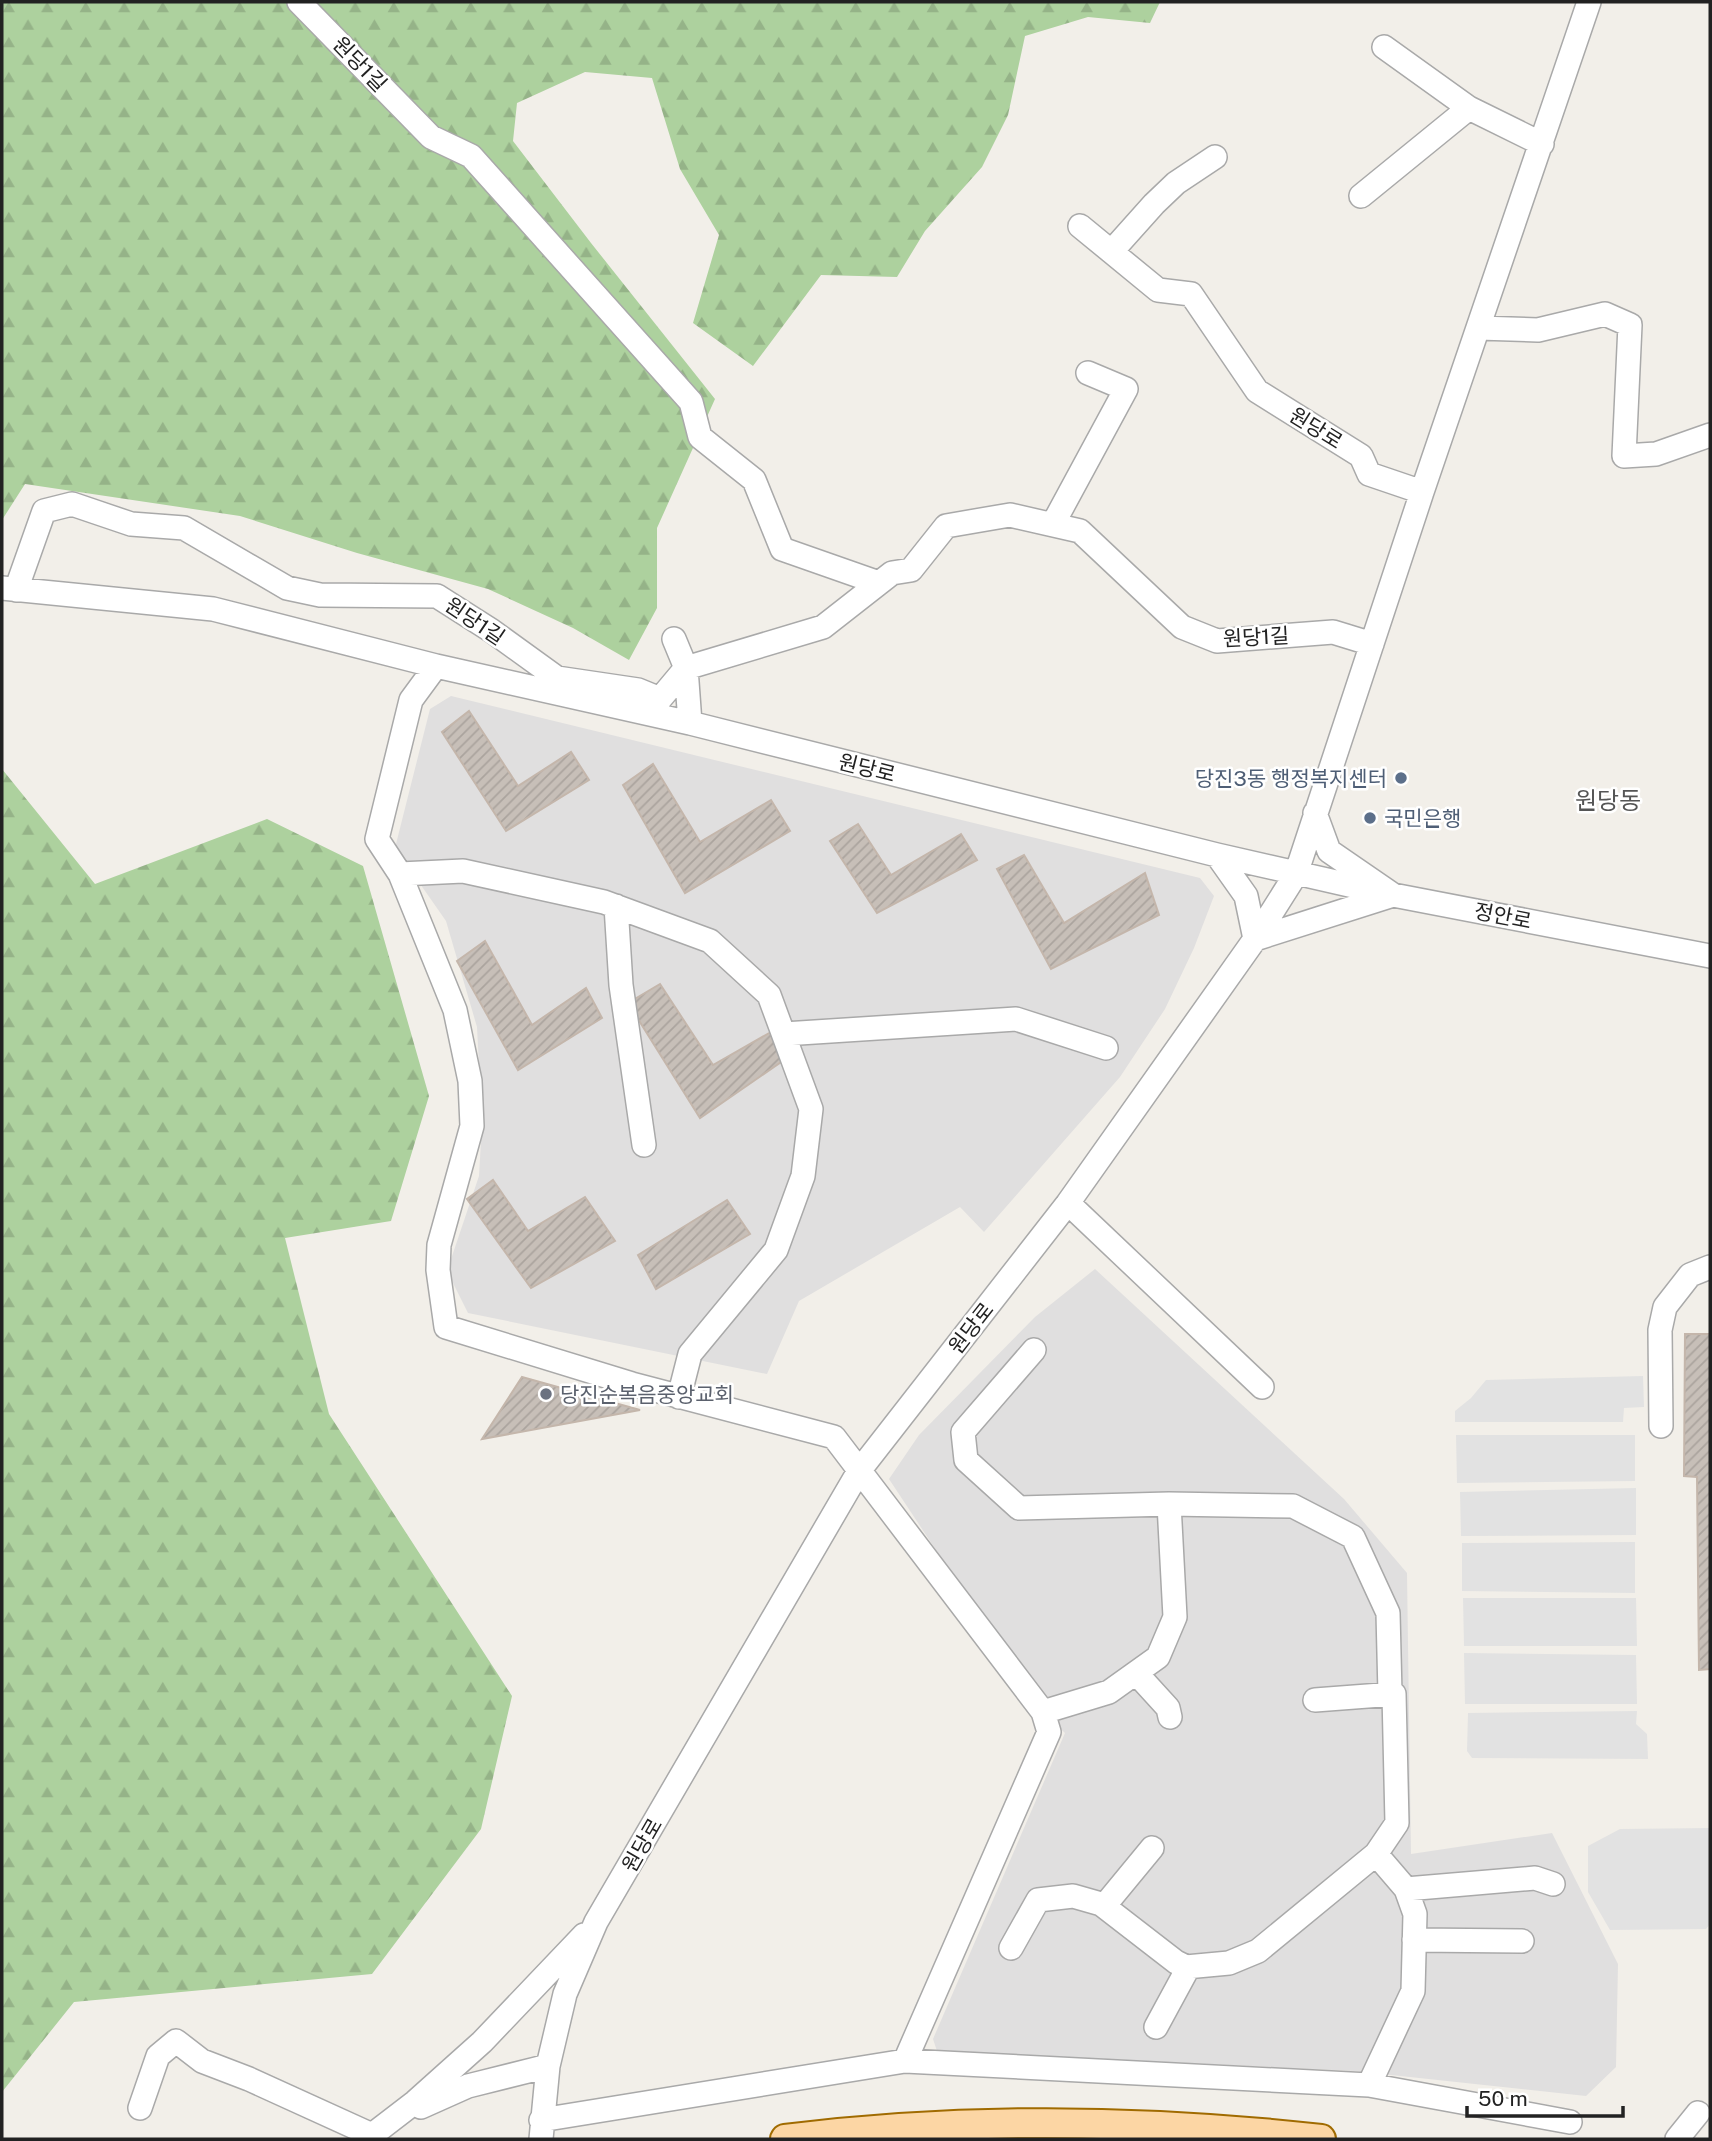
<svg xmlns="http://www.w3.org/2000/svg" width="1712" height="2141" viewBox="0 0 1712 2141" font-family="'Public Sans','Noto Sans KR',sans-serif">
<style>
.residential{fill:#e0dfdf}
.forest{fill:url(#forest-firs)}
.parking{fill:#e2e2e2}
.building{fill:url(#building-hatch);stroke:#c4b6ab;stroke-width:2}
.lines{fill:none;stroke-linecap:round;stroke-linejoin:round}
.minor-casing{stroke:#a9a9a9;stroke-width:26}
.major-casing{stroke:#a06b00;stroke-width:32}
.minor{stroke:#fff;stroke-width:23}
.major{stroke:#fcd6a4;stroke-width:28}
.service-dot{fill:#5c6f8a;stroke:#fff;stroke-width:2.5}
.worship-dot{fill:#6b7280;stroke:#fff;stroke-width:2.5}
.labels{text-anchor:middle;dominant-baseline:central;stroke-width:5;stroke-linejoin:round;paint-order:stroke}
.street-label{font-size:21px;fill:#222;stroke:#fff}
.service-label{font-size:21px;fill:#4e5e75;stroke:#fff;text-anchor:end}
.worship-label{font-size:21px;fill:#5b616d;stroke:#fff;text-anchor:start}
.quarter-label{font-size:24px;fill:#555;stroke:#fff}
</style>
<defs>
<pattern id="forest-firs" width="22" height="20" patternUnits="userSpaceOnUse" patternTransform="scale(1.75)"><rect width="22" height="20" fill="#add19e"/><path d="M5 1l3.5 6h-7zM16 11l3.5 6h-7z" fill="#95b388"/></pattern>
<pattern id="building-hatch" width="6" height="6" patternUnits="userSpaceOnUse" patternTransform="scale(1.75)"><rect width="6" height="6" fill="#c7bfb8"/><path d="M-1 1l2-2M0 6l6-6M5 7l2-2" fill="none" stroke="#aba49e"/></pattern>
</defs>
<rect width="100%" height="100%" fill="#f2efe9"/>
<path class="residential" d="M451,696L1200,878L1214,896L1194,948L1165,1009L1120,1077L984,1232L960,1207L799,1301L767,1374L468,1313L447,1271L479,1176L482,1124L477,1027L446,921L395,848L430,709Z
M1095,1269L1344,1499L1407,1573L1411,1854L1552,1833L1618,1964L1616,2067L1586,2096L1354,2071L937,2051L933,2039L1065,1733L1043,1712L889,1479L919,1435L1035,1317Z"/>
<path class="forest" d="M2,2H1160L1150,23L1088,17L1025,36L1008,115L982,167L925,231L897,277L821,275L753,366L693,323L719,235L680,169L652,78L585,72L517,103L513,141L591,243L715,399L657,528V608L629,660L573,628L488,589L357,553L240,516L25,484L2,520Z
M2,769L95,884L267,819L363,866L429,1096L391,1221L285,1238L329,1414L512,1696L481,1829L372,1974L74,2002L2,2092Z"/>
<path class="parking" d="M1643,1376L1644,1407L1624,1408L1623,1422H1455V1411L1471,1398L1486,1380Z
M1456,1435H1635V1481L1457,1483Z
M1636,1488V1535L1461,1536L1460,1492Z
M1635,1542V1593L1462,1591V1543Z
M1463,1598H1636L1637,1646H1464Z
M1464,1653L1636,1655L1637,1704H1465Z
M1637,1711L1636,1724L1647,1734L1648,1759L1472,1758L1467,1751L1468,1713Z
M1710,1828V1924L1706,1929L1610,1930L1588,1892V1846L1620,1829Z"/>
<path class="building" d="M469,711L518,786L571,752L589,780L506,831L442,732Z
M653,764L700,842L771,800L790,831L685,893L623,785Z
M858,824L891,875L961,834L977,860L877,913L830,841Z
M1024,855L1064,923L1145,873L1159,915L1051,969L997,869Z
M485,941L532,1025L586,988L602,1018L518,1070L457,961Z
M660,984L713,1065L771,1032L787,1058L700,1118L628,1003Z
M493,1180L528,1231L585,1197L615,1241L531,1288L467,1199Z
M727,1200L750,1234L656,1289L638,1255Z
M1685,1334H1710V1669L1699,1670L1697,1477L1684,1476Z
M522,1377L640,1410L482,1439Z"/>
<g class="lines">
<g class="minor-casing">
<path id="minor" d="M299,2L431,137L471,156L691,402L700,437L754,480L782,549L879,583
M1384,47L1469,108
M1361,196L1469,108L1542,144
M1080,226L1158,290L1191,294L1257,391L1361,456L1369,474L1422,492
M1112,251L1154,204L1176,183L1215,157
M1479,328L1538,330L1605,314L1630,325L1624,456L1656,454L1710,435
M1053,524L1126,389L1088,373
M2,588L213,609L436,666L690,723L1217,855L1393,895L1710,956
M16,590L44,511L72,504L131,524L184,528L287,588L320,595L437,596L492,631L557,678L638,690L660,699L686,668L823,627L892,573L911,570L946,526L1010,515L1080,531L1182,627L1217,641L1333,632L1372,644
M674,639L686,668L690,723
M436,666L411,700L377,839L400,874L455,1010L470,1081L472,1126L439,1245L438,1270L446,1327L632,1384L834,1437L1043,1712L1049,1732L905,2061
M1217,855L1246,896L1255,939L1393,895L1329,851L1315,813
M400,874L463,871L604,902L710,941L769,995L811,1109L803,1176L776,1250L690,1354L679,1397
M616,906L621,985L644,1145
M784,1034L1016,1019L1106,1048
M1068,1203L1262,1387
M1034,1350L963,1432L966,1460L1019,1508L1169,1504L1175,1617L1158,1657L1109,1692L1043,1712
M1661,1426L1660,1330L1665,1307L1690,1275L1710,1267
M1169,1504L1293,1506L1353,1537L1388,1613L1390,1694
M1137,1674L1168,1708L1170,1717
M1315,1700L1394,1694L1397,1823L1376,1854L1406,1889L1415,1914L1413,1991L1369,2085
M1406,1889L1535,1878L1553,1884
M1101,1904L1105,1905L1152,1848
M1414,1940L1522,1941
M1011,1948L1038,1900L1073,1896L1101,1904L1176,1962L1186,1967L1229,1963L1258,1951L1376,1854
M1156,2027L1188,1968L1186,1967
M421,2107L468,2086L548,2066
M140,2108L158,2056L176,2041L202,2061L249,2079L372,2135L415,2102L482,2042L584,1935
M541,2120L905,2061L1369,2085L1570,2122
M541,2139L548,2066L565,1994L596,1922L859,1471L1068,1203L1255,939L1296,874L1422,492L1589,2
M1677,2139L1698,2113"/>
</g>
<g class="major-casing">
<path id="major" d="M785,2139C962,2117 1144,2119 1321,2139"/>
</g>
<use href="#minor" class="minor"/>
<use href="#major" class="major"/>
</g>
<g class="service-dot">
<circle cx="1401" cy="778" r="7"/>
<circle cx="1370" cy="818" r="7"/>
</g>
<circle class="worship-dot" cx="546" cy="1394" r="7"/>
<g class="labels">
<g class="street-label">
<text transform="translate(360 64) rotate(46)">원당1길</text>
<text transform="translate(1316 428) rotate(32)">원당로</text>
<text transform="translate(475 621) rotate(34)">원당1길</text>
<text transform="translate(1256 637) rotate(-3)">원당1길</text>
<text transform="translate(867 768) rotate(14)">원당로</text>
<text transform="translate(1503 916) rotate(11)">정안로</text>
<text transform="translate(971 1328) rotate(-52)">원당로</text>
<text transform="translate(642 1845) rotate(-60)">원당로</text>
</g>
<g class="service-label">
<text x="1387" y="778">당진3동 행정복지센터</text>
<text x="1384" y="818" text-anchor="start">국민은행</text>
</g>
<g class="worship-label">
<text x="560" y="1394">당진순복음중앙교회</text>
</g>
<g class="quarter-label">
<text x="1608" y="800">원당동</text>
</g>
</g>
<rect width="1712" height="2141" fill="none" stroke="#222222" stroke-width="7"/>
<path d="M1467 2106v10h156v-10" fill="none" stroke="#222222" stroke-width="3.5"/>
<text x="1478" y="2106" font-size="21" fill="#222222" stroke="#ffffff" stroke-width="5" paint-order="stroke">50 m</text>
</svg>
